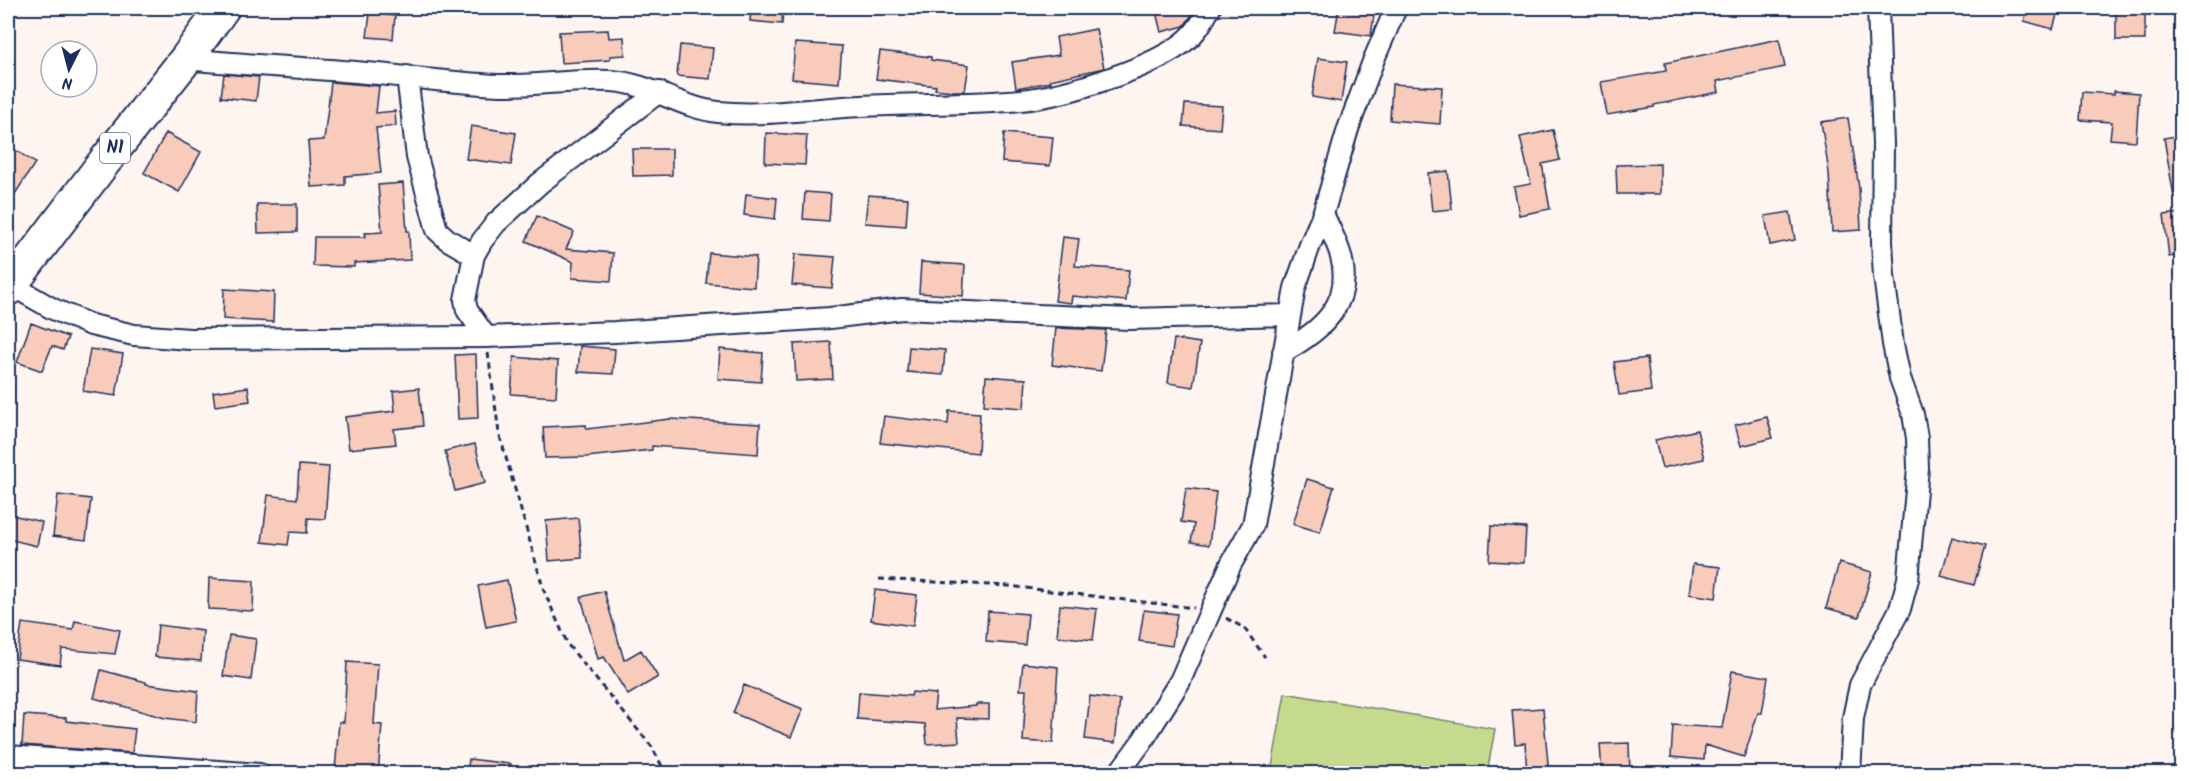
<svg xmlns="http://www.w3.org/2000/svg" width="2189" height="781" viewBox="0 0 2189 781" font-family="Kalam,sans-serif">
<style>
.green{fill:#c6da8e;stroke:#708476;stroke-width:1.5}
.building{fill:#f8cbba;stroke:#1b2f5e;stroke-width:1.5}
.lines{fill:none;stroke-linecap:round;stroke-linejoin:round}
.street-casing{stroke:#1b2f5e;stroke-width:24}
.primary-casing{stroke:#1b2f5e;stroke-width:36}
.path{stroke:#1b2f5e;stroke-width:3;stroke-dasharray:6 4.5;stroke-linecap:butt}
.street{stroke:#fff;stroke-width:20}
.primary{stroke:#fff;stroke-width:32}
.labels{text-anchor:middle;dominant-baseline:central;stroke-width:4.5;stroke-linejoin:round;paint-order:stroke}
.shield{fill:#fff;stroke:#5f6d8e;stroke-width:1.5}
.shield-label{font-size:18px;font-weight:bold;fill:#1b2f5e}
</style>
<rect width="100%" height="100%" fill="#fef5f1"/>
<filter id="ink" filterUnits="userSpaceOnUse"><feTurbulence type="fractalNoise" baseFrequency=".0167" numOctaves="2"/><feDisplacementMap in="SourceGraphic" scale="12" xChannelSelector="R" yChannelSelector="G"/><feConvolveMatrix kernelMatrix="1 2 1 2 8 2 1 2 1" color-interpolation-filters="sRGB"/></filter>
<g filter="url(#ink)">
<path class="green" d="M1285,693L1495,729L1487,773H1271Z"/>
<path class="building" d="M751,8H783L782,24L750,21Z
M1155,8H1197L1184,26L1161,32Z
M1339,8H1375L1371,36L1335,31Z
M2028,8H2059L2053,29L2024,21Z
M2116,8H2145V40H2116Z
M370,13L395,16L393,39L367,37Z
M1096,29L1104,68L1050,80L1051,82L1016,88L1012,62L1059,55L1056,37Z
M608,30L609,38L624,37L625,55L610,56V60L561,63L559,32Z
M1779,39L1785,67L1717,81L1719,92L1654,105V107L1607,115L1601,82L1666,71L1665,63Z
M795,43L842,46L839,83L792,79Z
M680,45L713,48L710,79L677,76Z
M880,51L931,57V60L969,65L965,91H953L935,89L936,86L876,79Z
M1318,58L1347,62L1341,102L1312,97Z
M224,74L259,77L256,101L221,97Z
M331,82L379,86L376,113L395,111L396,126L376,128L381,173L345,176V185L311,187L308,141L324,140Z
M1392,84L1442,87L1440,124L1390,120Z
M2114,91L2139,93L2136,141L2110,139L2112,122L2080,120L2082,92L2114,94Z
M1185,104L1222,106L1220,129L1183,126Z
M1848,118L1859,188L1861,230L1832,232L1829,173L1821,122Z
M471,126L516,133L511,165L466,159Z
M1553,130L1560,160L1542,164L1550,209L1519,215L1514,187L1531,184L1520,137Z
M166,133L201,152L179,192L144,173Z
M766,133L807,135L805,165L765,163Z
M1004,133L1053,137L1050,166L1002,162Z
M2181,135V196L2174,197L2164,138Z
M8,145L35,163L8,205Z
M632,149H672V175L633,176Z
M1660,164V194H1617L1616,165Z
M1448,171L1452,209L1432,211L1428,173Z
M403,183L407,231H409L410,260L354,263V267L313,266L314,237H366L365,233L382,232L378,185Z
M805,192L831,194L829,221L803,219Z
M746,194L777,198L775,219L744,215Z
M868,195L908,198L906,226L865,223Z
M257,204H297V232L258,233Z
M1790,212L1795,240L1770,245L1765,216Z
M2181,213V255L2169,257L2164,215Z
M537,216L574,232L566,249L613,253L611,281L572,278L573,262L526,241Z
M1063,237L1079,239L1075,266L1129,270L1126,301L1072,296L1071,303L1055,301Z
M709,253L756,257L754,287L706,283Z
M795,254L835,257L832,288L792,285Z
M921,262L965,265L963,296L919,293Z
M224,289L274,292L273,322L223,319Z
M31,323L68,337L63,350L52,346L42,371L17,362Z
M1056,328L1106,330L1101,371L1052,365Z
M1174,339L1200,343L1193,387L1168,383Z
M831,342L833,379L796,381L794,344Z
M580,346L615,349L613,374L578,372Z
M909,347L945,350L943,375L907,372Z
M90,349L123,354L116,396L83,391Z
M720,349L763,353L761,382L718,379Z
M476,354L478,418L458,419L455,355Z
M514,357L558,361L556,397L511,394Z
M1647,358L1651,391L1619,395L1614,362Z
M986,376L1026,379L1024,408L984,405Z
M248,387L250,401L215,406L213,392Z
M419,388L423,426L394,429L396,444L349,449L345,417L395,411L393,391Z
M949,411L980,413L978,453L880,443L884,416L948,424Z
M1767,417L1773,438L1741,446L1735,425Z
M670,419L760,424L758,454L652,446V450L586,457L545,458L543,427L586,425L587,429Z
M1697,430L1704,459L1662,468L1655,440Z
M475,444L485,483L455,491L445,451Z
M299,465L329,467L325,519L308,518L307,533L290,532L288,545L262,542L268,495L297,499Z
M1307,479L1334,487L1320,532L1293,524Z
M1186,488L1216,492L1209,545L1191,542L1194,524L1181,522Z
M58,495L91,499L86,540L53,536Z
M8,514L42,522L37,546L8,539Z
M578,518L582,558L549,561L546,521Z
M1491,526L1526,528L1524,563L1489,561Z
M1952,537L1985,546L1974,585L1941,576Z
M1839,563L1872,572L1859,617L1826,608Z
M1693,564L1720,567L1716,598L1689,594Z
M209,578L254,581L253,611L208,609Z
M507,580L516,621L486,627L478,586Z
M875,590L917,595L913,626L871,620Z
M604,591L624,660L641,650L658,677L628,695L604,657L598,659L581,597Z
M1060,605L1097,609L1093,640L1057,636Z
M1144,610L1177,614L1172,646L1139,641Z
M988,611L1028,614L1025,645L986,642Z
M75,621L120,630L115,654L62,649L60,665L17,659L22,623L73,630Z
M158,625L203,631L201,661L155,657Z
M229,635L256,639L251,680L223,676Z
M347,662L378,664L374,724L382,725L378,774L335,771L339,722H344Z
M1023,663L1058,667L1053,743L1023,741L1026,690H1020Z
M101,670L146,682V684L198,691L196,722L165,718L94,698Z
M1732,671L1768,677L1762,713H1758L1744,757L1705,745L1704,760L1671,757L1673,725L1722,728Z
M744,685L803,709L791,737L733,713Z
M859,692L911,696L912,692L936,694L934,710L976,706V704H989V719L957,718L959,742L927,744L925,724L857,719Z
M1090,696L1120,700L1115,743L1085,739Z
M1543,708L1549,774H1527L1525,743L1515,744L1512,710Z
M24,715L66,718V721L135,729L132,753L22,745Z
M1629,743L1630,774H1602L1600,744Z
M469,759L511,764V774H467Z"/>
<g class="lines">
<g class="street-casing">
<path id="street" d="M186,59C243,65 299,67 356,72C404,76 451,83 499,85C536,86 574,79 611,81C649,83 681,108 718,112C766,117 813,108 861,106C914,103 968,105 1021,100C1064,96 1158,67 1189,38C1198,30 1204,19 1210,8
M407,76L417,157L437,230L448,240L474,255
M11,285L53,309L91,325L134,335L190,339L486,337L615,332L830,318L902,309L1130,319L1290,315
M486,337L467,310L465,300L474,255L482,241L496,223L540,183L659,92
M1283,352C1323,330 1355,302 1340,253C1336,240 1329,227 1323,214
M8,756L260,774
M1118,774L1143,740L1180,681L1231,564L1253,525L1295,288L1310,245L1323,214L1348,129L1374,59L1396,8
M1850,774L1853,718L1860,685L1900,609L1908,579L1918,468L1917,438L1913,414L1900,378L1893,344L1884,276L1882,242L1883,144L1878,8"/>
</g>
<g class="primary-casing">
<path id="primary" d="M8,289L105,161L186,59L223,8"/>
</g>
<path class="path" d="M488,353L499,433L544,591L568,645L652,747L666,774
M879,579L1008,586L1194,608
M1226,618L1244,628L1265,657"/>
<use href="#street" class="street"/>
<use href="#primary" class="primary"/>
</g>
</g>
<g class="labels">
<rect class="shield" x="100" y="133" width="30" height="30" rx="4.5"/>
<g class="shield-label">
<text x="115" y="148">N1</text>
</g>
</g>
<rect width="2189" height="781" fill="none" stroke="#fff" stroke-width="30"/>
<rect x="15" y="15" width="2159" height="751" fill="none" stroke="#1b2f5e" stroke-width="2" filter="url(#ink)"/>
<g transform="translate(69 69) rotate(186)"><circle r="28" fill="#ffffff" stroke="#a4acbf" stroke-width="1.5"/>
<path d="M0-4.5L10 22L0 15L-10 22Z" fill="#1b2f5e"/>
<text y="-9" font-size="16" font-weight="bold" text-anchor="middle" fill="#1b2f5e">N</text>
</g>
</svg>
